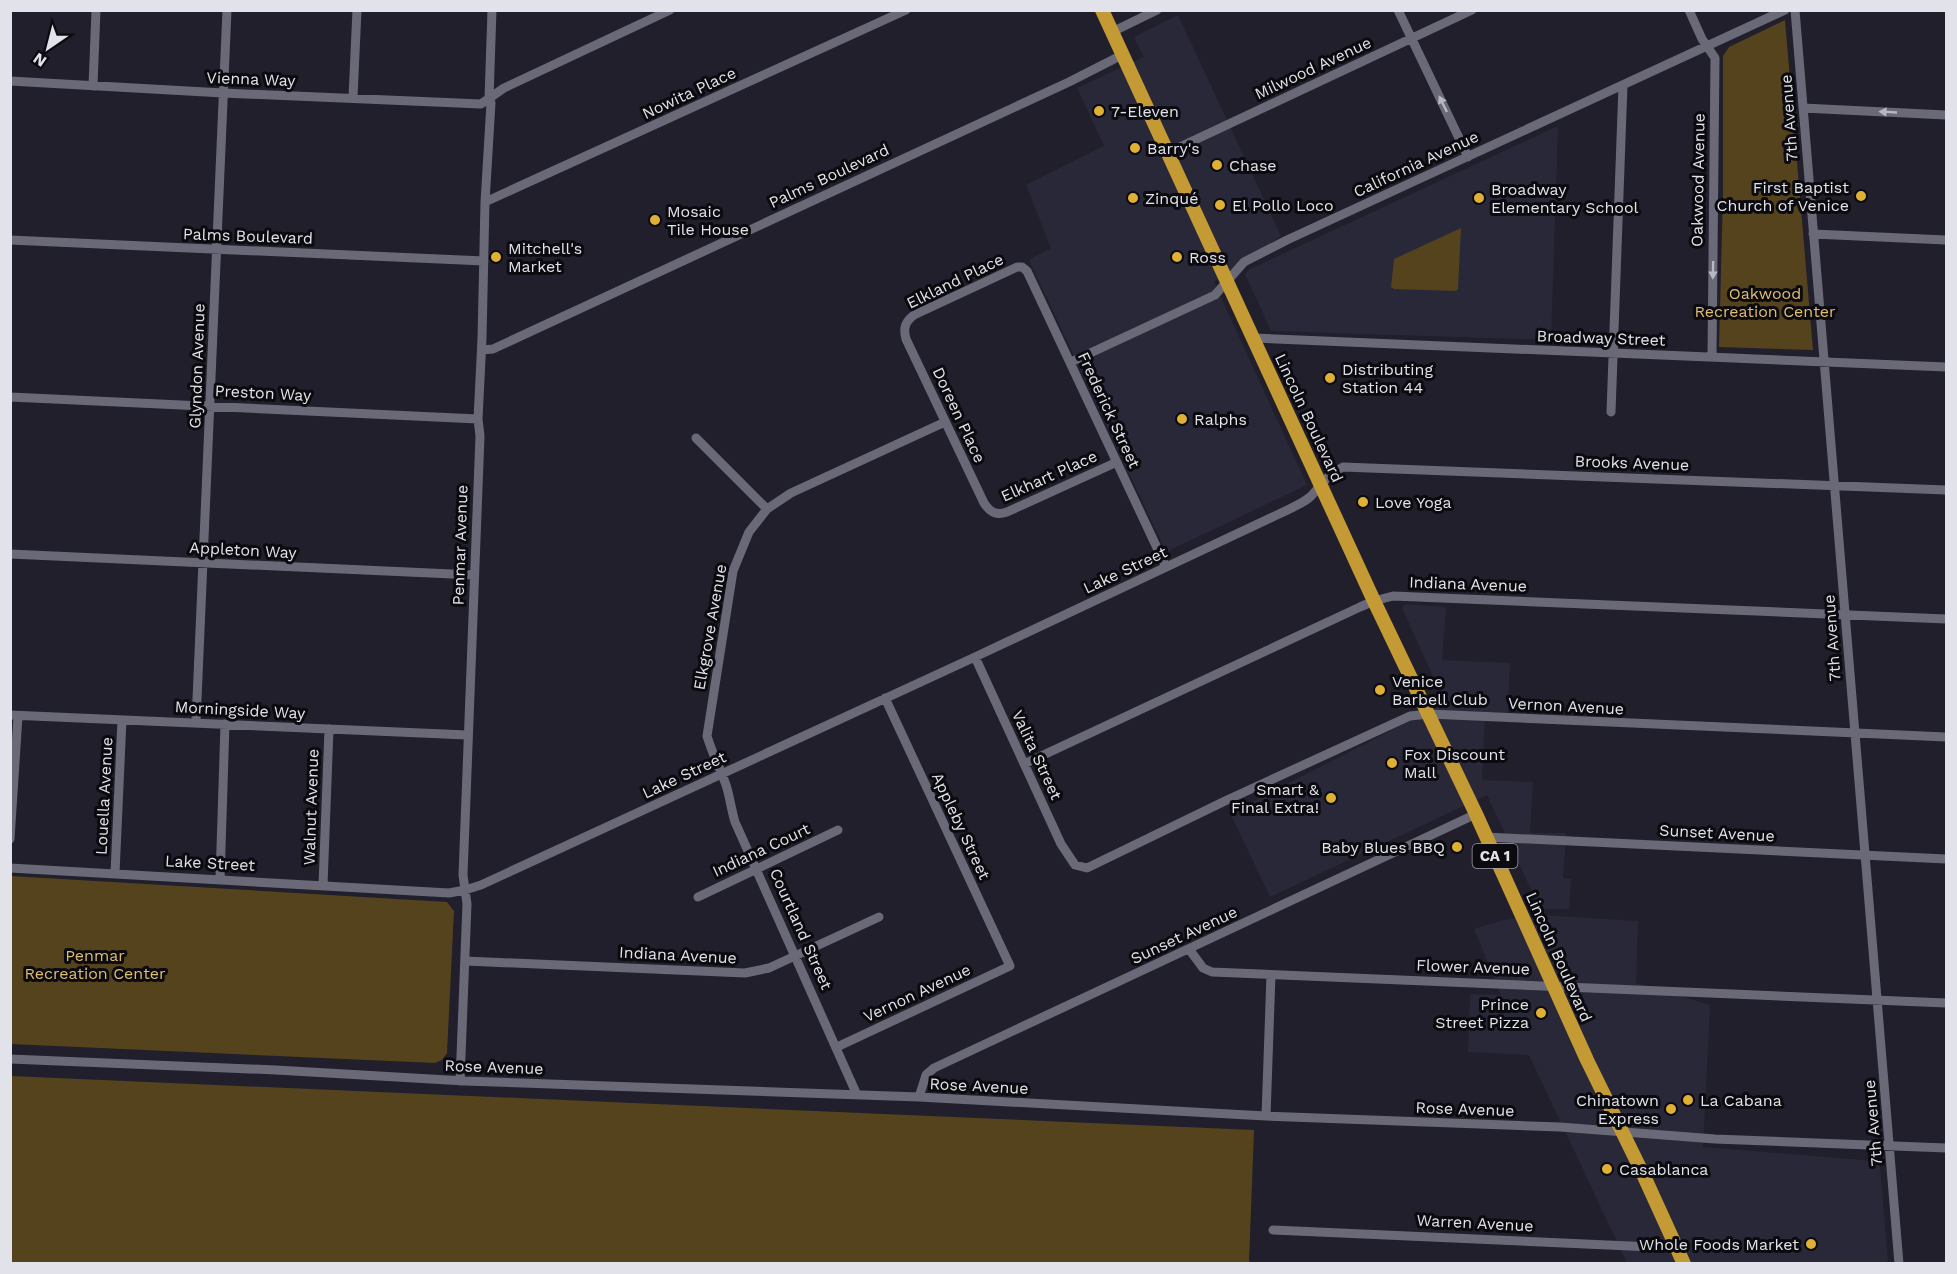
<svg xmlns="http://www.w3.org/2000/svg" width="1957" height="1274" viewBox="0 0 1957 1274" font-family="'Work Sans',sans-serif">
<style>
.built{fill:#292839}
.green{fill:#54431d}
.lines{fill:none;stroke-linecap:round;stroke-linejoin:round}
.minor{stroke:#696978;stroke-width:9}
.highway{stroke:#c39a33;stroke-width:14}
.oneway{fill:#b8b8c2}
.poi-dot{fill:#e0b034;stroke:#0a0a0f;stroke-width:2}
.labels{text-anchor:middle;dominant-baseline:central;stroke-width:6;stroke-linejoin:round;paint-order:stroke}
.shield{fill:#0a0a0f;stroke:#a1a1a8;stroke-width:1.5}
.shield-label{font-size:15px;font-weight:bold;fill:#e2e2ea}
.street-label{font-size:16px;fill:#e2e2ea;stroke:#0a0a0f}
.poi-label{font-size:16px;fill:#e2e2ea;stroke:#0a0a0f;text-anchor:start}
.park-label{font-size:16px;fill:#e0bd6f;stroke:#0a0a0f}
</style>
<rect width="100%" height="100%" fill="#201f2b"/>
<path class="built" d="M1178,15L1281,236L1214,282L1307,485L1166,552L1029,260L1051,248L1026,185L1104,146L1077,88L1144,57L1134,37Z
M1558,126L1551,340L1271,331L1245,274L1248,270Z
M1405,604L1446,607L1442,660L1510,663L1508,713L1485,712L1482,780L1533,782L1530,833H1566L1563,878L1571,879L1569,909H1540L1487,795L1270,897L1230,813L1445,703L1402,608Z
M1542,915L1638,921L1636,983L1710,1005L1703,1147L1875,1161L1878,1163L1880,1166L1888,1263H1627L1529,1055L1468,1052L1470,994L1501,995L1474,929L1504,920Z"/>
<path class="green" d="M1785,20L1813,350L1719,347L1723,194V56L1729,47Z
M1461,228L1458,289L1456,291L1394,289L1391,287L1394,259Z
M11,876L447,902L454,911L447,1053L442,1060L435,1063L11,1044Z
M11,1076L1254,1130L1249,1263H11Z"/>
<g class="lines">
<path class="minor" d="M1398,10L1468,157
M1689,10L1702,39L1715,58L1712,356
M1795,10L1899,1264
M1112,32L1157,10
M10,81L223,93L481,104L504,88L670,10
M93,86L96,10
M353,97L357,10
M1803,108L1946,115
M1167,153L1472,10
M485,202L906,10
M1813,234L1946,240
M10,240L484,261
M1254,338L1946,367
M482,350L493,349L1069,82L1122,55
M1071,362L1215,295L1244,262L1287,240L1785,10
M10,397L478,419
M1611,412L1623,85
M696,438L767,509
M1117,462L1007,512C996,516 990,512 984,503L906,339C903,328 905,322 914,315L1017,267H1022L1027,271L1166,567
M10,554L474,575
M975,657L1061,844L1075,865L1087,868L1225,801L1410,716L1429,714L1946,737
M10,715L467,735
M196,722L227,10
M1024,764L1360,607L1374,601L1393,596L1946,619
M1486,837L1946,859
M10,839L18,716
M10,868L449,893L465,890L481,885L975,657L1279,514C1289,509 1302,504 1310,497C1321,486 1327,474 1343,467L1946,490
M115,873L122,720
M220,879L225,724
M323,885L329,729
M698,897L838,830
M1189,949L1203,968L1212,972L1946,1003
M465,961L745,973L769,968L879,917
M837,1047L1010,966L885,698
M10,1059L276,1070L465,1081L919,1097L1266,1116L1560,1127L1715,1139L1946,1148
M460,1081L467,904L463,875L480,436L478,419L482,339L485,202L491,103L489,98L492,10
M857,1095L735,822C731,809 730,797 726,785C720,768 712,753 707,736L733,571L749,532L767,509L791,493L945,422
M919,1097L926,1075L934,1068L1476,814
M1266,1116L1271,975
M1273,1230L1652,1247L1675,1244"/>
<path class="highway" d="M1102,10L1374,601L1476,814L1587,1060L1643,1174L1684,1264"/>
</g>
<defs><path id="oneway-solid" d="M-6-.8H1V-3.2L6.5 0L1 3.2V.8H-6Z" transform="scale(1.5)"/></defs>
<g class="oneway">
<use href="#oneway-solid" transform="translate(1443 104) rotate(-116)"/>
<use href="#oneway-solid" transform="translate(1888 112) rotate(-177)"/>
<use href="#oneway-solid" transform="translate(1713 270) rotate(91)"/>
</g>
<g class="poi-dot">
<circle cx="1099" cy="111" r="6"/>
<circle cx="1135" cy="148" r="6"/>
<circle cx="1217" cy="165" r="6"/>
<circle cx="1861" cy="196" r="6"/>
<circle cx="1133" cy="198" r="6"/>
<circle cx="1479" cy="198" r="6"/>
<circle cx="1220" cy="205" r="6"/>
<circle cx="655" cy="220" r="6"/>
<circle cx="496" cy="257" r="6"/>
<circle cx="1177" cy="257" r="6"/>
<circle cx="1330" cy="378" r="6"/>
<circle cx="1182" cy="419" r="6"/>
<circle cx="1363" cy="502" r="6"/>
<circle cx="1380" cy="690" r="6"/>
<circle cx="1392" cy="763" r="6"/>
<circle cx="1331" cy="798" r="6"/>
<circle cx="1457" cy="847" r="6"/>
<circle cx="1541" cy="1013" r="6"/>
<circle cx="1688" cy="1100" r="6"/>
<circle cx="1671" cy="1109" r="6"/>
<circle cx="1607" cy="1169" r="6"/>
<circle cx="1811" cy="1244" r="6"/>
</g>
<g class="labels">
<rect class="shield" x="1472.5" y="844" width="45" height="24" rx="4.5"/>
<g class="shield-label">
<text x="1495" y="856">CA 1</text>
</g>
<g class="street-label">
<text transform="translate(1313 68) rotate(-25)">Milwood Avenue</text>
<text transform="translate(251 79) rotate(2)">Vienna Way</text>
<text transform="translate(689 93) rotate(-25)">Nowita Place</text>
<text transform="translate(1789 118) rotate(-94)">7th Avenue</text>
<text transform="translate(1416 164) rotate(-25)">California Avenue</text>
<text transform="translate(829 176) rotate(-25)">Palms Boulevard</text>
<text transform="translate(1698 180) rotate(-89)">Oakwood Avenue</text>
<text transform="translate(248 236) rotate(2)">Palms Boulevard</text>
<text transform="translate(955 281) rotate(-26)">Elkland Place</text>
<text transform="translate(1601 338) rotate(2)">Broadway Street</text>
<text transform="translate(197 366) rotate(-88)">Glyndon Avenue</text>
<text transform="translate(263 393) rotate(3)">Preston Way</text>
<text transform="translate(1109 410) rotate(65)">Frederick Street</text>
<text transform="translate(959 415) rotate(65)">Doreen Place</text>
<text transform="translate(1309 418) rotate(65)">Lincoln Boulevard</text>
<text transform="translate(1632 463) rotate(2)">Brooks Avenue</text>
<text transform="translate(1049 476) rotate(-24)">Elkhart Place</text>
<text transform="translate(460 545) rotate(-88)">Penmar Avenue</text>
<text transform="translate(243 550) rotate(3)">Appleton Way</text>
<text transform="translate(1125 570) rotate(-25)">Lake Street</text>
<text transform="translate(1468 584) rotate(2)">Indiana Avenue</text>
<text transform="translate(710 627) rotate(-80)">Elkgrove Avenue</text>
<text transform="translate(1832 638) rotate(-94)">7th Avenue</text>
<text transform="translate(1566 706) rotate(3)">Vernon Avenue</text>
<text transform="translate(240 710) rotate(3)">Morningside Way</text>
<text transform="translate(1037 755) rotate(65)">Valita Street</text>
<text transform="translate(684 775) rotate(-25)">Lake Street</text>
<text transform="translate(104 796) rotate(-87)">Louella Avenue</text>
<text transform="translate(311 807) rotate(-88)">Walnut Avenue</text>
<text transform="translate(961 826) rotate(65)">Appleby Street</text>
<text transform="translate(1717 833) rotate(3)">Sunset Avenue</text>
<text transform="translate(761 850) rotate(-25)">Indiana Court</text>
<text transform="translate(210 863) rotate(3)">Lake Street</text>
<text transform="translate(801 929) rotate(66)">Courtland Street</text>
<text transform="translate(1184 935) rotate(-25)">Sunset Avenue</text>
<text transform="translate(678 955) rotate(3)">Indiana Avenue</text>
<text transform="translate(1559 957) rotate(66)">Lincoln Boulevard</text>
<text transform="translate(1473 967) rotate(2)">Flower Avenue</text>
<text transform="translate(917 993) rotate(-25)">Vernon Avenue</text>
<text transform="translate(494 1067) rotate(2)">Rose Avenue</text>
<text transform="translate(979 1086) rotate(3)">Rose Avenue</text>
<text transform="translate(1465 1109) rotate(2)">Rose Avenue</text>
<text transform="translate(1873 1123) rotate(-95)">7th Avenue</text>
<text transform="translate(1475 1223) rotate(3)">Warren Avenue</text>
</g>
<g class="poi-label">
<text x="1111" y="111">7-Eleven</text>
<text x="1147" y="148">Barry's</text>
<text x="1229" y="165">Chase</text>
<text x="1849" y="187" text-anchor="end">First Baptist<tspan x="1849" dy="18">Church of Venice</tspan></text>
<text x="1491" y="189">Broadway<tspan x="1491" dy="18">Elementary School</tspan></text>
<text x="1145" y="198">Zinqué</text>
<text x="1232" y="205">El Pollo Loco</text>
<text x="667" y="211">Mosaic<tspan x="667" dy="18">Tile House</tspan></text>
<text x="508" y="248">Mitchell's<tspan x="508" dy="18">Market</tspan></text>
<text x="1189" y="257">Ross</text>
<text x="1342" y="369">Distributing<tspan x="1342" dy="18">Station 44</tspan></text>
<text x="1194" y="419">Ralphs</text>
<text x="1375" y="502">Love Yoga</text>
<text x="1392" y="681">Venice<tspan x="1392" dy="18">Barbell Club</tspan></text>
<text x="1404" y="754">Fox Discount<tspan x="1404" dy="18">Mall</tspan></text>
<text x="1319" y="789" text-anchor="end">Smart &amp;<tspan x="1319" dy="18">Final Extra!</tspan></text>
<text x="1445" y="847" text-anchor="end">Baby Blues BBQ</text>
<text x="1529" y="1004" text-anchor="end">Prince<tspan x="1529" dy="18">Street Pizza</tspan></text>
<text x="1659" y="1100" text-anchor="end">Chinatown<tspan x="1659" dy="18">Express</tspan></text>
<text x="1700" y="1100">La Cabana</text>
<text x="1619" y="1169">Casablanca</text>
<text x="1799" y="1244" text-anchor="end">Whole Foods Market</text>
</g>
<g class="park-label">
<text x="1765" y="293">Oakwood<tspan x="1765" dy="18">Recreation Center</tspan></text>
<text x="95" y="955">Penmar<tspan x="95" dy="18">Recreation Center</tspan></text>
</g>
</g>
<rect width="1957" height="1274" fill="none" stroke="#e2e2ea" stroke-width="24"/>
<g transform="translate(48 48) rotate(215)" stroke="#0a0a0f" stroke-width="4.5" paint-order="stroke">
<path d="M0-4.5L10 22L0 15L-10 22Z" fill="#e2e2ea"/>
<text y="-9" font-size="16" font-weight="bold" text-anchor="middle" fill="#e2e2ea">N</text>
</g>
</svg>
